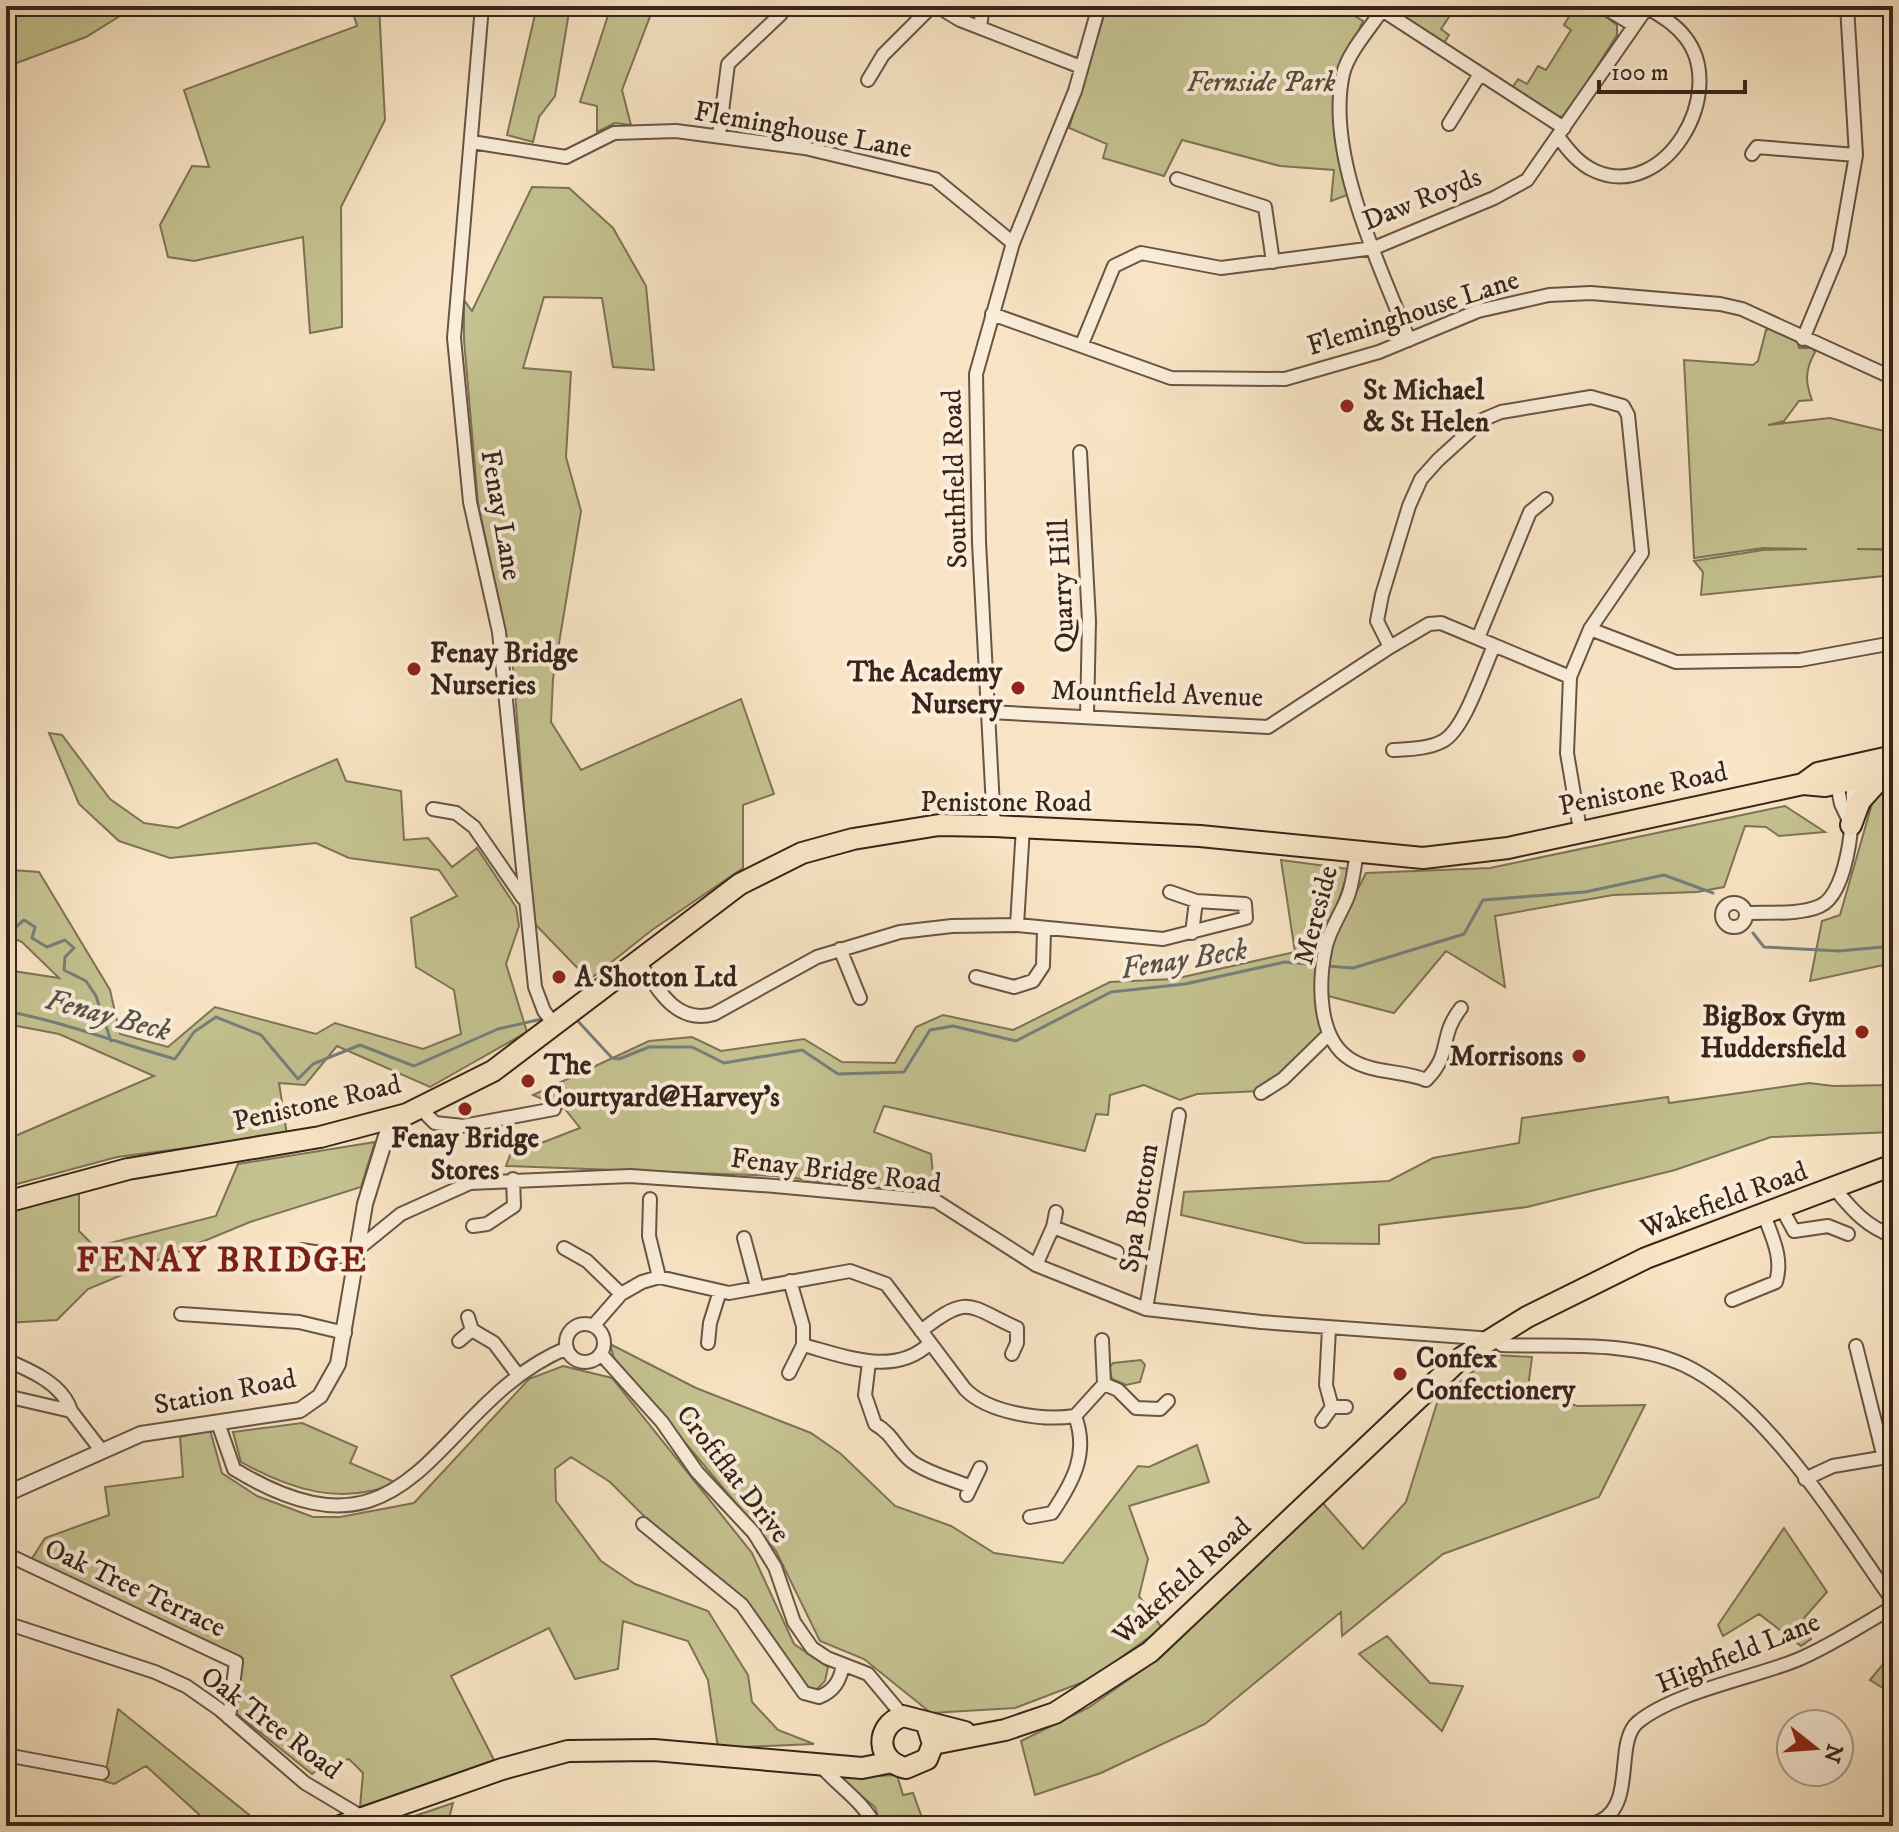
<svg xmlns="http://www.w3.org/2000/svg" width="1899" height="1832" viewBox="0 0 1899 1832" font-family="'IM FELL DW Pica',serif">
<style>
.green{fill:#c4c290;stroke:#7e7356;stroke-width:2}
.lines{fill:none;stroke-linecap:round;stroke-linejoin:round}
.stream{stroke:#767f7c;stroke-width:3}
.minor-casing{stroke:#685445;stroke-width:16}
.tertiary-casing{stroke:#685445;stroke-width:18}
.trunk-casing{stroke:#38241b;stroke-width:24}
.minor{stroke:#faedd9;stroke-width:12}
.tertiary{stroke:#faedd9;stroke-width:14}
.trunk{stroke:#f8e4c4;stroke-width:20}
.poi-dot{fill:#8f2418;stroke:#faedd9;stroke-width:3}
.labels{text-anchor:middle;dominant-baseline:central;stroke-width:8;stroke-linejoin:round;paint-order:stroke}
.park-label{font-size:28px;font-style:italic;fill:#5b4c38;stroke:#faedd9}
.street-label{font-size:28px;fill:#38241b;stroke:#faedd9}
.poi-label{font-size:28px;font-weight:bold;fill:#38241b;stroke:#faedd9;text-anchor:start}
.water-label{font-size:30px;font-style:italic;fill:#57524b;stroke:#faedd9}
.district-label{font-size:36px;font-weight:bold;letter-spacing:2px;fill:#7a1f14;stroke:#faedd9}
</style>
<rect width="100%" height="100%" fill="#f8e4c4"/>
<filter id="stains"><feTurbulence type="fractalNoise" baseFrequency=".0025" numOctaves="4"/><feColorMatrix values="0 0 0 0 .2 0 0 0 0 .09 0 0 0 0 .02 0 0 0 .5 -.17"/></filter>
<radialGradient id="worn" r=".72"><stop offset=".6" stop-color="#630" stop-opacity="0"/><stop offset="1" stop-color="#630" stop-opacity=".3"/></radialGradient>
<path class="green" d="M35,6H136L86,37L6,67V16Z
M351,6H379L385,120L341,207L342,327L310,333L303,237L194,261L168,257L160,225L192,166L209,167L184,90L357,26Z
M537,6H570L555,96L539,117L533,142L507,135Z
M611,6H654L622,90L631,125L615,123L597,132V106L580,102Z
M1107,6H1338L1363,21C1329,97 1329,115 1350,194L1331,201L1334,170L1280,166L1182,140L1164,176L1103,158L1107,144L1069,128Z
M1394,6H1446L1453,11L1441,29L1449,35L1444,43L1395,13Z
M1575,6H1591L1617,25V35L1566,116L1556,117L1512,88L1518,79L1527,84L1538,66L1546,70L1571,30L1564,25Z
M532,187L569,188L613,228L646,286L654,370L613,367L602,298L544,297L523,368L571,372L566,457L581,511L553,679L551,722L581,770L741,699L774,794L743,805V868L652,930L589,980L533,922L513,667L478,503L464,340V300L472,311Z
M1773,327L1798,342L1799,348H1812L1815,352C1805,370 1805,382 1812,400L1799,401L1784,421L1768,425L1830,418L1893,433V549H1857L1893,550V575L1701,595L1703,572L1694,561L1763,550L1807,549L1763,548L1694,558L1684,360L1753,365L1758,361L1766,330Z
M49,733L62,735L110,799L144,823L178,828L337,759L346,781L401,791L404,840L428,838L452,867L477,848L516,907L519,926L506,964L527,1032L430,1087L337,1046L305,1085L279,1083L287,1135L117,1157L6,1187V1140L154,1076L59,1034L6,1024V970L59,978L22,942L6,935V864L12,870L39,872L110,990L120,1034L168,1047L215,1007L316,1034L335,1023L423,1049L461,1034L454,990L416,967L411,918L457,896L439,870L349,858L316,843L170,858L119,841L79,804Z
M1893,787V963L1810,981L1822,921L1840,915L1874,797Z
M1785,806L1825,832L1779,836L1766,827L1745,826L1724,887L1697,892L1613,895L1495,916L1505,987L1446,951L1394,1013L1324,995L1329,946L1366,873L1490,868Z
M1281,860L1349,869L1323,947L1325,1036L1260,1091L1197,1094L1180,1100L1144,1085L1110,1095L1108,1115L1096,1114L1085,1151L884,1106L874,1132L931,1154L935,1194L775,1176L506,1166L510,1155L580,1128L565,1109L533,1095L649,1041L692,1037L721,1051L804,1039L842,1062L895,1063L916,1027L943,1015L1013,1030L1110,982L1174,979L1295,952Z
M1809,1083L1833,1086L1893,1085V1132L1771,1137L1675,1170L1527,1207L1379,1225V1244L1304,1243L1181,1215L1184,1192L1389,1181L1433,1158L1519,1143L1522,1118L1668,1097L1669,1103Z
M375,1142L361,1187L250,1222L88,1289L57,1320L6,1323V1212L79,1192V1231L95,1247L216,1216L238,1164Z
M610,1344L696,1388L811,1433L841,1454L895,1506L951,1526L994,1553L1063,1563L1138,1466L1149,1467L1197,1445L1209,1482L1129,1506L1148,1559L1139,1596L1162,1628L1091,1679L1015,1708L931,1713L864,1659L820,1641L776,1551L614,1358Z
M1493,1355L1532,1357L1528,1388L1577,1406L1645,1405L1599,1497L1443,1554L1342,1636L1341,1612L1205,1724L1101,1773L1035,1795L1021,1741L1088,1708L1161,1657L1322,1502L1363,1549L1406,1502L1438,1400Z
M1141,1360L1145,1365L1140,1382L1126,1385L1112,1379L1109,1368L1113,1363Z
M563,1366L612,1378L752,1553L794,1644L828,1667L825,1681L815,1691L808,1687L772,1642L750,1605L662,1534L610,1482L571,1457L555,1469L556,1501L601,1561L635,1584L708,1611L748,1675L752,1702L778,1730L814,1744L718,1748L708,1680L688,1641L623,1621L618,1669L575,1679L549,1628L451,1676L494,1760L360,1807L363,1773L349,1759L321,1767L312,1774L236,1713L243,1658L31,1560L45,1538L109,1515L105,1487L183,1477L180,1437L210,1430L222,1473L257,1496L313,1517H340L414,1503L529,1379Z
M302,1423L357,1447L350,1463L397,1483C341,1506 291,1490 241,1462L233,1432Z
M1784,1528L1827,1592L1804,1618L1811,1639L1801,1646L1759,1614L1723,1636L1718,1625Z
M1387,1636L1430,1683L1463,1686L1442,1731L1359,1654Z
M1893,1652V1694L1870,1680Z
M118,1709L263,1826H202L204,1819L146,1766L114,1784L104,1781Z
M897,1775L903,1795L913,1793L925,1826H881L875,1807L840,1778Z
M453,1803L447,1826H385Z"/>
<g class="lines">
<path class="stream" d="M6,925L12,930L24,920L35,927L32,938L47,947L65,940L74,948L65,957L64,970L86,981L96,996L111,1041
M1753,933L1764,947L1839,951L1893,946
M1327,966L1353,968L1464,934L1483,900L1585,892L1664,875L1713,893
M6,1011C64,1022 118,1043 175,1059L194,1032L216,1017L261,1035L298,1079L313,1064L360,1045L414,1066L498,1029L546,1018
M576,1019L612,1058L619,1059L649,1047H692L724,1063L802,1050L838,1074L904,1072L930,1030L953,1026L1016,1041L1111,992L1185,984L1285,962L1320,965"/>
<g class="minor-casing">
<path id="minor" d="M482,6L454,338L470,502L499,632L535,987L544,1011L555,1025
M937,6L960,20L1081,67
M1385,6C1372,26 1348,52 1343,74C1325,154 1380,265 1409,340
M1602,6L1632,24
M1382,10L1564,128
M980,27L983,6
M868,80L883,55L932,6
M1449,124L1480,74
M719,135L728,64L781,14V6
M1559,138C1569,151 1579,164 1595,171C1665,202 1729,92 1685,37C1675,24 1661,16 1647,7
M472,142L566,157L614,133L676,131L805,148L935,179L1013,243
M1752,154L1757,147L1856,155
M1177,179L1265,207L1273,262
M992,314L1171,378L1285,379L1379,352L1478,311L1549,295L1591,293L1720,304L1742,309L1893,378
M1803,339L1839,252L1856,155L1847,6
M1082,344L1114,266L1141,253L1221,268L1374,248L1494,198L1527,180L1648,6
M1080,452L1089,621L1087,716
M1590,629L1676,662L1800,660L1893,643
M1478,638L1530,512L1546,499
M1390,647L1377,621L1382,595L1409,506L1421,479L1438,460L1482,420L1501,412L1591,397L1623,406L1628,415L1642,553L1590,629L1570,677L1567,753L1580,830
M990,712L1268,727L1390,647L1429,624L1441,623L1570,677
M1393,750C1410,749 1428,749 1443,741C1465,729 1483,669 1494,646
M1836,779L1841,804L1851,825
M433,809L456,813L474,827L523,898
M994,826L979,542L976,374L1013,243L1075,91L1099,6
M1357,854C1354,867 1353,883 1348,896C1342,912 1330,929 1326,946C1318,982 1317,1038 1350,1059C1373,1074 1402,1070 1426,1080C1453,1053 1438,1037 1461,1008
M1722 915a12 12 0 1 1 24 0a12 12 0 1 1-24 0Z
M1746,913C1769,912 1800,915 1820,906C1850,893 1857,801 1851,773
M1017,925L1023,827
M1192,933L1196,901
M840,949L860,998
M638,961C658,988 675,1025 714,1014L817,957L900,932L952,926L1017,925L1163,939L1246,918L1245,904L1196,901L1170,892
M976,977L1014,987L1033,981L1043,966L1044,930
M1261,1093L1283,1079L1327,1036
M420,1108L435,1123L463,1126L554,1109
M1835,1189C1852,1210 1867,1227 1893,1236
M650,1199L649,1236L659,1277
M1782,1209L1794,1231L1828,1226L1848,1234
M473,1226L487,1224L514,1206L513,1179
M1053,1227L1117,1252
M744,1238L757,1287
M564,1248L587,1261L621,1294
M358,1249L401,1214L470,1183L630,1176L775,1186L936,1201L1036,1265L1146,1309L1261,1322L1493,1339L1502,1345C1559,1347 1630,1340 1684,1365C1768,1404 1840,1527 1893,1601
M301,1250L356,1258
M1036,1265L1053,1227L1056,1212
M790,1281L803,1326V1345C844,1356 894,1377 929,1344
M1732,1300L1776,1282C1783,1258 1773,1239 1764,1215
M1146,1309L1179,1115
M181,1314L299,1322L345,1333
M468,1317L472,1330L494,1343L518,1375
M566 1343a19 19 0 1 1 38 0a19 19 0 1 1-38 0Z
M594,1325L621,1294L642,1282L659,1277L729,1293L850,1271L886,1284L965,1389C988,1413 1043,1421 1075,1416L1104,1384L1118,1390L1136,1408L1160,1409L1168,1401
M1329,1328L1326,1385L1332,1407
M921,1331C969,1293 968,1306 1017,1328V1343L1012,1354
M1102,1340L1104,1384
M459,1341L472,1330
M708,1343L710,1323L720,1291
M1856,1346L1884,1458
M601,1354L662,1422L697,1472L754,1533L775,1567L794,1622L812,1648L827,1658L868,1674L903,1716
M6,1360C30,1370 63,1384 71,1411
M869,1362L865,1395L875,1424C894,1435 896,1449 911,1461C927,1473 952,1479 971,1487
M789,1373L803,1345
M6,1396L71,1411L101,1450
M1322,1421L1332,1407H1346
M218,1423L234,1469C417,1581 432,1404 567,1348
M1805,1479L1833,1466L1893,1456
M967,1495L980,1468
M1030,1517L1052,1513C1073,1482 1089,1453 1075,1416
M643,1524L742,1605L804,1693L819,1697C834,1691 840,1681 843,1665
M6,1554L236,1662L229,1718
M6,1623L155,1672L186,1686L219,1709L305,1783L367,1820
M6,1755L102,1773
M821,1766C838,1786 864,1802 875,1826
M1570,1826C1579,1825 1591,1825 1600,1821C1636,1804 1614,1742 1638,1722C1675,1692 1752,1678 1797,1660C1830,1646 1862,1625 1893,1607"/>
</g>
<g class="tertiary-casing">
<path id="tertiary" d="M6,1494L141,1434L300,1410L320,1396L338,1364L365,1204L391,1120"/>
</g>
<g class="trunk-casing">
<path id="trunk" d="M1803,784L1818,773L1885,758
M1851,825L1860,801L1886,772
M6,1202L128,1169L320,1137L407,1114L493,1071L740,884L802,853L853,839L939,825L994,826L1200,836L1423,858L1508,848L1803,784L1825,786L1893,770
M927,1725L933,1744L927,1759L906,1768C876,1762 874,1726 903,1716L965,1732
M933,1744L1005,1730L1055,1713L1150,1652L1461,1358L1527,1317L1646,1258L1893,1165
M340,1826L502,1769L568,1751L654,1750L862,1768L892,1762"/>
</g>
<use href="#minor" class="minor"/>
<use href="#tertiary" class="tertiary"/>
<use href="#trunk" class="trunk"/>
</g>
<g class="poi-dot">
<circle cx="1347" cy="406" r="8"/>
<circle cx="414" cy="669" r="8"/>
<circle cx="1018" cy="688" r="8"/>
<circle cx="559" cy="977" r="8"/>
<circle cx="1862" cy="1032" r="8"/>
<circle cx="1579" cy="1056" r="8"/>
<circle cx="528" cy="1081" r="8"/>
<circle cx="465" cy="1109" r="8"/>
<circle cx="1400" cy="1374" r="8"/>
</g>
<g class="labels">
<g class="park-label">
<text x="1261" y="82">Fernside Park</text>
</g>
<g class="street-label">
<text transform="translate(803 130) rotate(10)">Fleminghouse Lane</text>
<text transform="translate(1422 199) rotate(-22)">Daw Royds</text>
<text transform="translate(1413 313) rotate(-18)">Fleminghouse Lane</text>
<text transform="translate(955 479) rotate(-92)">Southfield Road</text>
<text transform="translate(501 515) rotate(80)">Fenay Lane</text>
<text transform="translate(1062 586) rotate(-93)">Quarry Hill</text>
<text transform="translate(1157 694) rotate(2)">Mountfield Avenue</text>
<text transform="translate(1643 789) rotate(-12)">Penistone Road</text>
<text x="1006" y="802">Penistone Road</text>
<text transform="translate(1316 915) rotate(-75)">Mereside</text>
<text transform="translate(317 1103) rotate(-13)">Penistone Road</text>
<text transform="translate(836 1171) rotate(7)">Fenay Bridge Road</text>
<text transform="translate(1724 1200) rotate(-20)">Wakefield Road</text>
<text transform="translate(1139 1208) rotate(-81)">Spa Bottom</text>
<text transform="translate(225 1392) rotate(-11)">Station Road</text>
<text transform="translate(733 1474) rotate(52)">Croftflat Drive</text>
<text transform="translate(1182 1581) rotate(-42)">Wakefield Road</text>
<text transform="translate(135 1588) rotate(25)">Oak Tree Terrace</text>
<text transform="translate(1738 1653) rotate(-22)">Highfield Lane</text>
<text transform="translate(271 1723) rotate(37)">Oak Tree Road</text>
</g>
<g class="poi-label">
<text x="1363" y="390">St Michael<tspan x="1363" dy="32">&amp; St Helen</tspan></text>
<text x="430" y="653">Fenay Bridge<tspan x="430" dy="32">Nurseries</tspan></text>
<text x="1002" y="672" text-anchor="end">The Academy<tspan x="1002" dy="32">Nursery</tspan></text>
<text x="575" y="977">A Shotton Ltd</text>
<text x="1846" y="1016" text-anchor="end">BigBox Gym<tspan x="1846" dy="32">Huddersfield</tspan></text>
<text x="1563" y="1056" text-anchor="end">Morrisons</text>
<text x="544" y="1065">The<tspan x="544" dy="32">Courtyard@Harvey's</tspan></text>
<text x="465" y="1138" text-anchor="middle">Fenay Bridge<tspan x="465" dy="32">Stores</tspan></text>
<text x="1416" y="1358">Confex<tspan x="1416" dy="32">Confectionery</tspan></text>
</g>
<g class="water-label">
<text transform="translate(1184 960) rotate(-9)">Fenay Beck</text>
<text transform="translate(108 1016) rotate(15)">Fenay Beck</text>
</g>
<g class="district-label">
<text x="222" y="1260">FENAY BRIDGE</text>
</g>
</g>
<rect width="1899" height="1832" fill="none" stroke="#f8e4c4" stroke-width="32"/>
<rect x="8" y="8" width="1883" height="1816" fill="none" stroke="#38241b" stroke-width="4"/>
<rect x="16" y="16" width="1867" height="1800" fill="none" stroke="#38241b" stroke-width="2"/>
<g transform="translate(1815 1748) rotate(107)"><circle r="38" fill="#faedd9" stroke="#ac9d8d" stroke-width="2"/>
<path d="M0-6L14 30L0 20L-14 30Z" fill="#8f2418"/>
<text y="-12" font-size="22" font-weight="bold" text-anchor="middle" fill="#38241b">N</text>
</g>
<path d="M1599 80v12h146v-12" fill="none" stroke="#38241b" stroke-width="4"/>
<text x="1611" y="80" font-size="24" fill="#38241b" stroke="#faedd9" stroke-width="6" paint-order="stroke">100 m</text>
<rect width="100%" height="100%" filter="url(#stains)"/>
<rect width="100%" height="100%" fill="url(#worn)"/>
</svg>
